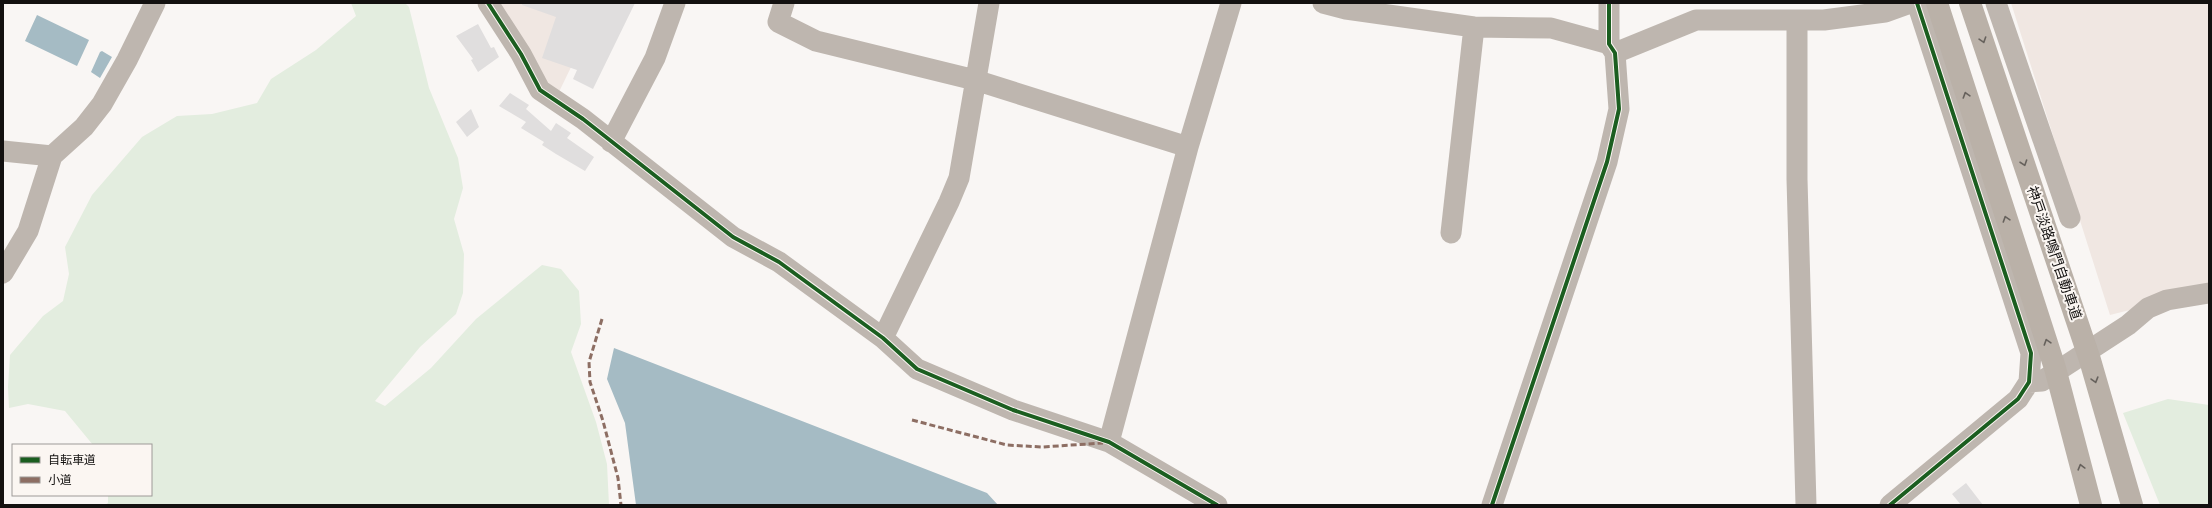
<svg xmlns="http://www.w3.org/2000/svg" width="2212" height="508" viewBox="0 0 2212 508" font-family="'Sofia Sans Condensed','Noto Sans JP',sans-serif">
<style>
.built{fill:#f0e7e2}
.green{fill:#e3eddf}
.water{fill:#a5bbc4}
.building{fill:#e0dede}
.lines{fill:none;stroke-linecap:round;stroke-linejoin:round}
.minor{stroke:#beb6af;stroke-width:21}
.highway-bridge{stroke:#bab1a8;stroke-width:22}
.quiet{stroke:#8d6e63;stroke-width:3;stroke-dasharray:6 3;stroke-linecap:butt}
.cycleway-casing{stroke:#fbf6f2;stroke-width:6}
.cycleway{stroke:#1b5e20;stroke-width:4}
.oneway{stroke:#66615c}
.labels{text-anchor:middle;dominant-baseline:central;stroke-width:4;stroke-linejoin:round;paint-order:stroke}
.street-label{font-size:14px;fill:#131110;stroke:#fbf6f2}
</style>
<rect width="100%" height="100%" fill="#f9f6f4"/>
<path class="built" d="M496,3H602L558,94L552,92Z
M2011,3H2209V290L2110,315Z"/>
<path class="green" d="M351,3H405L409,7L429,88L458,158L463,188L454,219L464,254L463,293L456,314L420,347L375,401L385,406L431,368L476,319L542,265L561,269L579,291L581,324L571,352L596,422L607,464L609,505H105L108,503V495H151V445H93L65,411L28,404L9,408L8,387L10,355L43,316L63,301L69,274L65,247L92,195L142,137L177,116L212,114L257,103L271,79L316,50L356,16Z
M2168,399L2209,405V505H2160L2123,413Z"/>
<path class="water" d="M37,15L89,40L77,66L25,41Z
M102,51L112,57L100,78L91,72L100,52Z
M614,348L987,493L998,505H636L625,423L607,379Z"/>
<path class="building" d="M522,3H635L593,89L573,79L577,70L542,58L556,17L522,5Z
M478,24L491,48L494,47L499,57L478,72L471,60L473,59L456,36Z
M510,93L529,105L526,109L551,131L556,123L571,133L567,138L594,157L585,171L556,154L542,145L544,142L521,128L526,122L499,106Z
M471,109L479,127L467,137L456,122Z
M1966,483L1983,505H1961L1952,494Z"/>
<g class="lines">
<path class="minor" d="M488,3L521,54L540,90L583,119L733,237L779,262L883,338L917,369L1013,410L1109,442L1217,505
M784,3L778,22L816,41L975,80L1188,147
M1323,3L1346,9L1474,27L1551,28L1609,44
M1996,3L2070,218
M1797,20V179L1806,505
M1615,53L1696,20H1824L1885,12L1910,3
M611,142L655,58L675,3
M3,151L52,156
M1451,233L1474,27
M3,273L28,231L52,156L84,127L102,104L127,60L155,3
M883,338L949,202L959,178L989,3
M2029,382L2042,381L2128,325L2148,308L2167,300L2209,293
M1109,442L1188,147L1231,3
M1492,505L1607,162L1619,109L1615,53L1609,44V3
M1890,505L2018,399L2029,382L2031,353L1917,3"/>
<path class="highway-bridge" d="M1937,3L2055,368L2091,505
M1970,3L2090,360L2132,505"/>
<path class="quiet" d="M602,319L589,362L590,382L603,421L618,478L621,505
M912,420L1007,445L1042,447L1103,443"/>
<g class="cycleway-casing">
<path id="cycleway" d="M488,3L521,54L540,90L583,119L733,237L779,262L883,338L917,369L1013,410L1109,442L1217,505
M1492,505L1607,162L1619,109L1615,53L1609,44V3
M1890,505L2018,399L2029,382L2031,353L1917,3"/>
</g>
<use href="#cycleway" class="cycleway"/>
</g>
<defs><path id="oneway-chevron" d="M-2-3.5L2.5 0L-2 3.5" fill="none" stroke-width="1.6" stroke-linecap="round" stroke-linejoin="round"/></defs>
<g class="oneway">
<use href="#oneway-chevron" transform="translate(1983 40) rotate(72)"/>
<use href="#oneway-chevron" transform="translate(1966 95) rotate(-107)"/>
<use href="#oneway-chevron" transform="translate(2024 163) rotate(71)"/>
<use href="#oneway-chevron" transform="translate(2006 219) rotate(-108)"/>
<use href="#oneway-chevron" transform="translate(2047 342) rotate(-108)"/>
<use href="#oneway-chevron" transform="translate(2095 380) rotate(74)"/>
<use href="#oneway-chevron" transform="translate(2081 467) rotate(-105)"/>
</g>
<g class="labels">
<g class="street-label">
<text transform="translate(2054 253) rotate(71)">神戸淡路鳴門自動車道</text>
</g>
</g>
<rect width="2212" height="508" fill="none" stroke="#131110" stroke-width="8"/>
<rect x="12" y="444" width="140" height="52" fill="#fbf6f2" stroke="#9e9a98"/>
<rect x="20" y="457" width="20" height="6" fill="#1b5e20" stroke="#9e9a98"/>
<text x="48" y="464" font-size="12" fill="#131110">自転車道</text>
<rect x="20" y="477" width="20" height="6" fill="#8d6e63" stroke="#9e9a98"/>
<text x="48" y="484" font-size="12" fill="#131110">小道</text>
</svg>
